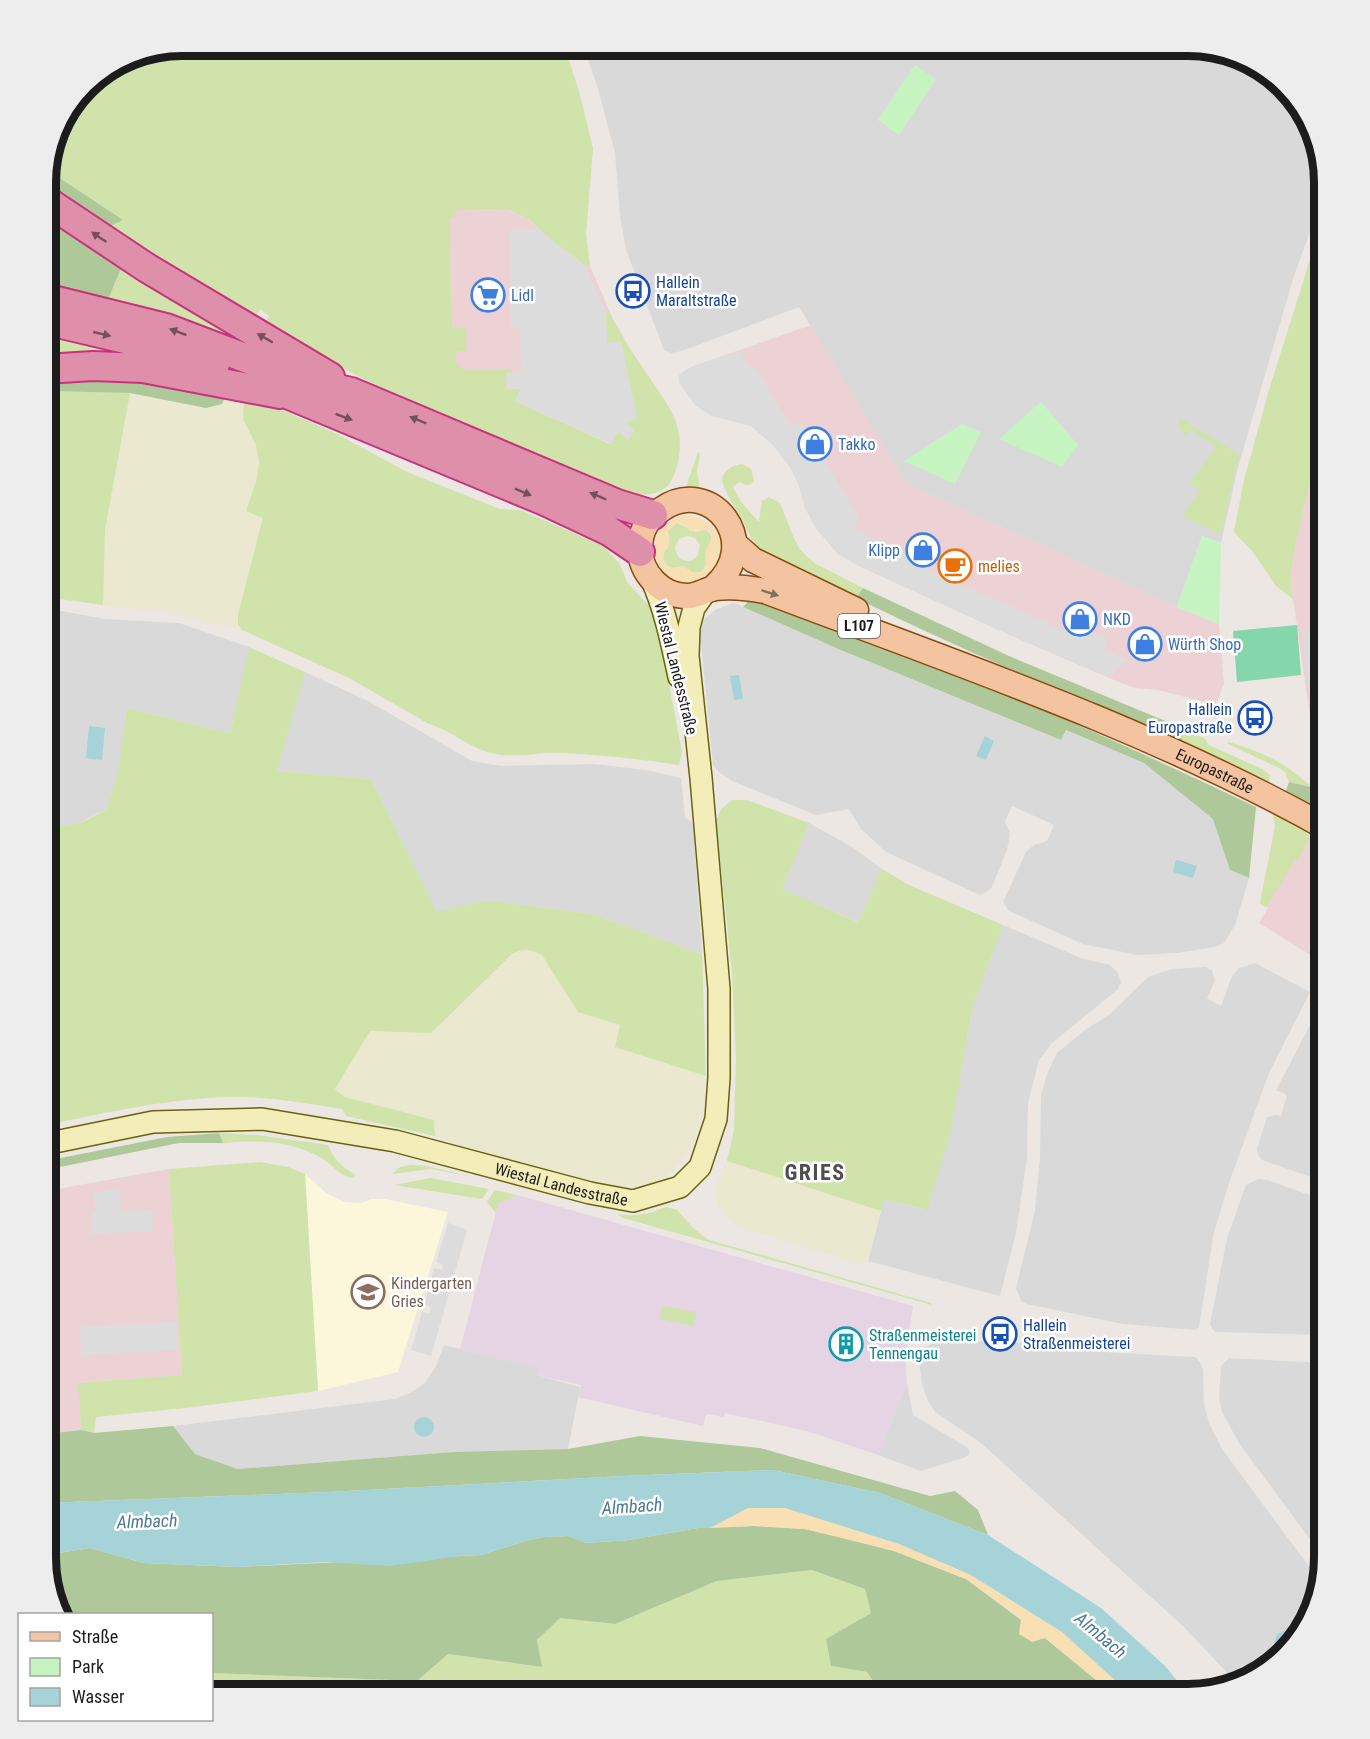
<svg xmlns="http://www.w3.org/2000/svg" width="1370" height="1739" viewBox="0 0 1370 1739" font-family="'Roboto Condensed',sans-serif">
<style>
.residential{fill:#dad9d9}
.commercial{fill:#ecd2d5}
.industrial{fill:#e5d4e4}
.education{fill:#fcf7db}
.farmland{fill:#eae8ce}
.grass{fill:#cfe3ab;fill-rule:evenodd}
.forest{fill:#afc89a}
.sand{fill:#f8e0b4;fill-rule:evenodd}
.park{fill:#c5f4c1}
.pitch{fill:#86d6ab}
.parking{fill:#dcdcdc}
.water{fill:#a5d3d7}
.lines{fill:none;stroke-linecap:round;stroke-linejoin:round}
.secondary-casing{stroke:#68640d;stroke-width:24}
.primary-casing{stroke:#874c0c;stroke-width:27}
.highway-casing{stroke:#c8327c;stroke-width:32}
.secondary{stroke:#f3eeb9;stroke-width:21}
.primary{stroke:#f4c3a0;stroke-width:24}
.highway{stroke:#de8faa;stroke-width:28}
.oneway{fill:#73505c}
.oneway2{fill:#88705e}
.labels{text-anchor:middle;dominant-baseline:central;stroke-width:5;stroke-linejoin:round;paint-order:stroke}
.shield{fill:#fff;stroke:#606060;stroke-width:1.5}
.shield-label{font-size:15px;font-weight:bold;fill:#1c1c1c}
.transit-label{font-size:16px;fill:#164399;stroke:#fff;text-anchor:start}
.shop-label{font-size:16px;fill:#366cbe;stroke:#fff;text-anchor:start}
.food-label{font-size:16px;fill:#c56008;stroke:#fff;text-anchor:start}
.street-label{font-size:16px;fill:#1c1c1c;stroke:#fff}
.education-label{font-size:16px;fill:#785e54;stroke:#fff;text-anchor:start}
.culture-label{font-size:16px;fill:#0d838f;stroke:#fff;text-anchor:start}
.water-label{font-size:18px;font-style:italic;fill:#4b7a94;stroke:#fff}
.district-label{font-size:22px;font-weight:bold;letter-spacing:1.5px;fill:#4f4f4f;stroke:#fff}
.rim{fill:none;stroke:#1c1c1c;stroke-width:8}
</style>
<rect width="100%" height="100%" fill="#ece7e2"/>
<path class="residential" d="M583,45H1197L1257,63L1302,106L1325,181V212H1317L1293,279L1237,471L1221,543L1202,536L1177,607L916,488L903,478L799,307L682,351L671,353L664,350L626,250L620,216L615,153L598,89Z
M734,603L843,651L1061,740L1065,730L1144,763L1214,819L1230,870L1249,878L1235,925L1224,943L1215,947L1177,953L1138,955L1083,944L1009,911L1003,902L1026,852L1034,845L1047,841L1054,825L1012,806L1005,821L1010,834L1007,850L991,889L985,893L980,895L886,852L861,829L849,809L816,815L732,781L720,773L713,765L700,633L703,620L715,610Z
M45,608L105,619L179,623L249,647L230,733L127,708L117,777L106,811L98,813L76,825L62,827L45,825Z
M305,672L368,701L472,761L502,766L594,764L646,770L681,778L685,817L693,823L702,954L592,914L502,902H479L437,913L371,779L277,771Z
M809,823L852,847L882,869L859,922L781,889Z
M1003,925L1081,958L1110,965L1118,973L1121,982L1118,989L1052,1043L1039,1060L1028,1103L1027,1158L1016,1233L1000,1296L868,1261L884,1199L926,1210L950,1135L972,1009Z
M1255,963L1310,992L1269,1073L1229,1183L1214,1232L1199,1327L1195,1330L1123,1324L1027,1304L1021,1301L1016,1288L1035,1210L1040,1157L1041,1095L1047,1074L1057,1053L1085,1030L1110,1014L1148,977L1172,969L1206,967L1212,971L1215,981L1207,998L1221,1006L1232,976L1239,968Z
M1325,1004V1182L1262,1160L1258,1155L1257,1149L1267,1117L1276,1115L1281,1116L1287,1095L1276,1090L1318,1010Z
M1258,1179L1268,1180L1325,1201V1335L1216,1332L1212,1329L1210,1324L1227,1238L1246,1185Z
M941,1340L1029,1343L1030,1348L1195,1357L1200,1362L1203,1370L1204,1404L1209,1423L1222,1449L1319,1580L1307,1625L1264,1671L1252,1675L1243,1665L1230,1676L1184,1627L981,1443L935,1412L928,1401L922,1384L918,1350Z
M444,1345L539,1368L537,1375L580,1387L568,1449L453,1452L238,1469L195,1454L173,1426L395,1399L412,1392L425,1383L436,1366Z
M1229,1358L1325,1363V1551L1318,1550L1239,1443L1222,1412L1219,1398L1221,1366Z
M907,1383L913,1415L968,1448L970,1453L966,1457L921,1471L878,1455Z"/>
<path class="commercial" d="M506,209L530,220L538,229L585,266H590L612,317L630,349L667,404L677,425L429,373L445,210Z
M811,325L903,478L916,488L1177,607L1219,624L1224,684L1216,705L1158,690L1135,688L1121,683L1012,636L861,567L838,554L816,528L805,508L799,486L790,467L772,444L751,426L712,416L696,406L679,382V375L691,367Z
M1325,416V746L1315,738L1312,730L1291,585L1293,556Z
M1273,814L1325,843V964L1259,923L1268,908L1260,903L1275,827Z
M169,1169L182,1375L78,1383L81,1430L45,1434V1193L68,1187Z"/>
<path class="industrial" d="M517,1195L913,1306L905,1357L907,1383L878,1455L807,1431L725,1413L724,1417L706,1414L703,1426L578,1397L581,1385L537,1375L538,1368L460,1349L498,1204Z"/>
<path class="education" d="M305,1174L326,1193L345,1202L361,1203L372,1199H385L448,1212L398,1372L318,1391Z"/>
<path class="farmland" d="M227,392L244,397L243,419L256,445L259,462L257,478L246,511L263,518L238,614V624L242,630L156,609H134L103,605L105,530L130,393L206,408Z
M521,949L532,950L542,955L578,1012L620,1025L615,1047L706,1076L698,1132L685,1157L665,1179L641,1189L614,1192L539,1173L435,1136L434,1120L345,1097L335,1089L370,1031L431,1033L512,954Z
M727,1161L881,1211L868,1261L860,1264L739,1226L724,1216L716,1200V1188Z"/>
<path class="grass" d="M181,45H506L507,47L515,45H564L579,91L593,148L586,234L590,266H585L572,255L554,244L530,220L507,209L455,210V217H449L452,328H465V351H456V364L465,370H512V373H507L506,389L521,388L515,401L610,444L625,422L637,418L620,341L607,343L606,314L609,311C621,338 639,362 655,386C663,398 673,411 677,426C682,441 680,461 674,475C665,498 644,496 624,492C502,441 377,395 266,323L269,316L260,309L256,317L106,228L122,220L46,169L59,121L91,79L130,55Z
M1325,212V416L1293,556L1291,585L1293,599L1276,586L1253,552L1234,532L1244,480L1269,390Z
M122,266L237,336L236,339L107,302Z
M45,330L169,358L45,359Z
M45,391L130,393L105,530L103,605L45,597Z
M244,397L289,413L337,434L407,472L500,509L520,510L603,546L620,564L627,582L648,605L660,638L682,752L679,765C638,759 597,754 556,753C533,753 509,759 487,752C466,745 450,730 429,724L349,678L242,630L238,624V614L263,518L246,511L257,478L259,462L256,445L243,419Z
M1180,418L1239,454L1221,534L1182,516L1200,491L1190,483L1216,447L1191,429L1185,437L1178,424Z
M698,452L700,453L697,472L700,490L686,487Z
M742,464L751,469L754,481C749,487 746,485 739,482L733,487L741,502L759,522L762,501L769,497L780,503L793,536L799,548L806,556L816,564L863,588L856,598L763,553C749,540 749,530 740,516C733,504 726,494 722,481C723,470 731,466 742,464Z
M677,523L696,532L705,530C710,532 712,536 712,542C707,551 704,554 707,565L701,572L694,573L682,566C673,569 668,569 663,560L664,552C672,545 669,540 668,530ZM687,536L695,538L700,545L698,555C692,563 684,563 677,555L675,547L679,539Z
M249,647L305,672L277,771L371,779L437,912L479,902H502L592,914L702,954L706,1076L615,1047L620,1025L578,1012L542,955C530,949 523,948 512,954L431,1033L370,1031L335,1089L345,1097L434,1120L435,1136L346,1116L342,1109C304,1103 266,1096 228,1097C165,1099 106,1113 45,1125V825C61,827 74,827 89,819C95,815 99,813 106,811L117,777L127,708L230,733Z
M1181,730L1204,738L1209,745L1262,769L1270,775L1269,783L1260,781L1215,757L1182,742Z
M1228,742C1264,752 1285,763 1313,788L1289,782L1285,772L1279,768L1228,744Z
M732,800H747L809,823L782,889L858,922L882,869L909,885L1003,925L972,1009L950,1135L927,1210L884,1199L881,1211L727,1161L734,1130L736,1057L732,972L716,821L721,809Z
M1273,814L1311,835L1297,861L1295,860L1266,907L1260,903L1275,827Z
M219,1133L257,1135L328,1145C334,1160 342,1167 356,1175L351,1178C338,1174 331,1163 320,1157C289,1140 257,1140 223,1143Z
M260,1162L288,1167L305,1174L318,1391L185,1408L96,1417L94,1433L81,1430L78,1383L182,1375L169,1169Z
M411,1165L426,1166L473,1177L431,1169L392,1174L400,1167Z
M430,1178L489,1189L482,1199L394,1185Z
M495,1190L517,1195L498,1204L496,1213L487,1202Z
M666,1207L677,1210L694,1229L709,1240L931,1303L932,1305L623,1218L617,1214C636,1217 648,1214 666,1207Z
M662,1306L696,1312L694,1326L660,1319Z
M812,1570L865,1589L871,1613L826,1639L831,1666L867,1672L882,1694H212V1673L417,1681L448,1654L541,1667L537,1640L560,1618L615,1624L717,1581Z"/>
<path class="forest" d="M46,169L123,220L106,228L45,185Z
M45,215L122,266L107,302L45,290Z
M102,377L227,392L222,404L206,408L130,393L45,391V381Z
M863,588L1009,656L1175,725L1181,730L1182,742C1073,696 963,651 856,598Z
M754,595C926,656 1092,729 1256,807L1249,878L1230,870L1213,819L1144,763L1066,730L1061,740L843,651L743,607Z
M1289,782L1314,788L1325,795V813L1293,797L1286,791Z
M219,1133L223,1143H179L45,1170V1161L167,1137Z
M173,1426L195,1454L238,1469L453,1452L568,1449L640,1436L760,1448L930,1496L955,1491L978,1510L988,1535L880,1493L773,1470L623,1476L328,1492L45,1503V1434L81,1430L94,1433Z
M754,1526L805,1529L845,1538L894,1551L966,1579L1045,1638L1113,1694H882L867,1672L831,1666L826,1639L871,1613L865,1589L812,1570L717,1581L615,1624L560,1618L537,1640L542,1667L448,1654L417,1681L212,1673V1614H62L45,1558V1552L58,1553L90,1548L144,1563L238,1567L481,1555L525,1541L544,1537L568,1536L586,1543L629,1540L698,1528Z"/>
<path class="sand" d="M686,515C709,518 729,535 719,560C715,569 709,575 700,579C658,598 630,527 686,515ZM677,523H681L690,531C694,531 697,530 701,530C720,528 708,546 705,553L706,565L702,572L694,573L682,566C673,569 668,569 663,560L664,552C672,545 669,540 668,531Z
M748,1508H785L899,1544L971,1575L1062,1632L1118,1683L1127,1694H1113L1045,1638L1032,1642L1019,1634L1021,1619L966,1579L894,1551L805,1529L754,1526L710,1528Z"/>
<path class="park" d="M915,65L936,79L899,135L878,120Z
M1041,402L1078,445L1062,467L999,439Z
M962,424L981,432L955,484L904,461Z
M1202,536L1221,543L1219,624L1177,607Z"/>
<path class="pitch" d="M1297,625L1301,675L1237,682L1233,631Z"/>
<path class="parking" d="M510,229H538L585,266L606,314L607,343L621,341L637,418L625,422L635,430L628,440L618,432L611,444L515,401L521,389H507L506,373L521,372L520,328H511Z
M740,351L750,367L754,366L791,427L801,422L859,519L854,529L920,559L917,565L1068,632L1072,623L1108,639L1104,649L1127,660L1109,677L1012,636L861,567L838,554L816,528L805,508L799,486L790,467L772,444L751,426L712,416L696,406L679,382V375L691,367Z
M1317,617L1325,619V741L1320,733L1322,728H1317L1313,722L1302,632L1313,631Z
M119,1189L121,1212L152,1210L153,1231L92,1234L91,1214L96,1213L94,1192Z
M448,1223L467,1230L431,1356L411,1350L422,1312L429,1313L431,1307L424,1305L434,1268L442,1270L443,1265L436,1262Z
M176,1322L178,1350L81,1355L80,1327Z"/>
<path class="water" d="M739,675L743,699L734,700L730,676Z
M89,726L105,728L102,760L86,758Z
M985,736L994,741L986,760L976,756Z
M1176,860L1197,866L1193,878L1173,872Z
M414 1427a10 10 0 1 1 20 0a10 10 0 1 1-20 0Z
M773,1470L880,1493L988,1535L1101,1608L1165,1666L1188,1694H1127L1118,1683L1062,1632L971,1575L899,1544L785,1508H748L710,1528H698L629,1540L586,1543L568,1536L544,1537L525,1541L481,1555L460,1556L390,1566L326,1562L238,1567L144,1563L90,1548L58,1553L45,1552V1503L328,1492L623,1476Z
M1283,1631H1290L1298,1635L1276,1658C1273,1651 1274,1642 1277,1635Z"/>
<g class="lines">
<g class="secondary-casing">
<g id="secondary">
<path d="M651,578C665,609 672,644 679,677"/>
<path id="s1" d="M45,1144L153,1122L262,1119L395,1141L590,1193L633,1201L680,1187L700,1167L716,1119L719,1078V989L701,778L688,656L689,627L694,608L706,591"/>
</g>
</g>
<g class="primary-casing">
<g id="primary">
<path d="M735,544L753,560L856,610"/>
<path id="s2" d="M713,588C765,543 711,475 662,509C648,518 641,529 640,546C639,573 662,597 689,596C698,595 706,590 715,588C732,586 749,588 765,591C953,662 1150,729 1325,827"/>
</g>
</g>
<g class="highway-casing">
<path id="highway" d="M45,200L147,268L330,377
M45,298L166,328L311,383L351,392L617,504L653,515
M45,320L134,341L215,364
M45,369L93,366L143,368L280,394
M263,384L545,501L609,531L640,552"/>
</g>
<use href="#secondary" class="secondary"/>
<use href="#primary" class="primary"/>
<use href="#highway" class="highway"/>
</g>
<defs><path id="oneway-solid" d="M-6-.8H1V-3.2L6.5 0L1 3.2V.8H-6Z" transform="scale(1.5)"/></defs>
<g class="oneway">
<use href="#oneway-solid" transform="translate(99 237) rotate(-146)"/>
<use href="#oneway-solid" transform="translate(178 332) rotate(-159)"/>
<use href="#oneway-solid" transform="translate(102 334) rotate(13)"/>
<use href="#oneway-solid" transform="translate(265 338) rotate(-150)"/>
<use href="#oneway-solid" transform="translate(344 417) rotate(21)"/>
<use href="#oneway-solid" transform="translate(418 420) rotate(-157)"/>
<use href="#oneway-solid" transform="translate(523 492) rotate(23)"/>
<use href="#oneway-solid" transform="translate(598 496) rotate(-157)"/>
</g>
<use class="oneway2" href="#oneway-solid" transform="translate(770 593) rotate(18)"/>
<defs>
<g id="bus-ring" transform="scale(1.725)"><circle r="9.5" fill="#fff" stroke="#1a4fb4" stroke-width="1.5"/><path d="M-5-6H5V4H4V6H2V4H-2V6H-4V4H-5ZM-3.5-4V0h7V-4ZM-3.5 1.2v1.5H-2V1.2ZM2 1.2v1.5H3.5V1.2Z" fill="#1a4fb4"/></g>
<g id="supermarket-ring" transform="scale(1.725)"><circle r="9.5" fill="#fff" stroke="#3f7fe0" stroke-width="1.5"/><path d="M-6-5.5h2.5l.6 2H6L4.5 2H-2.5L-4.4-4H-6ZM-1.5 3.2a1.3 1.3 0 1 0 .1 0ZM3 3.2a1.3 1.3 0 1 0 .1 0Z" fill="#3f7fe0"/></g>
<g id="shop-ring" transform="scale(1.725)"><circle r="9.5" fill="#fff" stroke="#3f7fe0" stroke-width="1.5"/><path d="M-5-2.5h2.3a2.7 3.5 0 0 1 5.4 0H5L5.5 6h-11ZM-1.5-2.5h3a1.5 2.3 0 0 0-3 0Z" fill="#3f7fe0"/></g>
<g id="cafe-ring" transform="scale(1.725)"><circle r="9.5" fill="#fff" stroke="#e8710a" stroke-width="1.5"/><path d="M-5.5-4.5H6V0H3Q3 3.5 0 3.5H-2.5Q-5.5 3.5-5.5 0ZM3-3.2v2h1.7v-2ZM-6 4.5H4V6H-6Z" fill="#e8710a"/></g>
<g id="school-ring" transform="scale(1.725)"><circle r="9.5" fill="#fff" stroke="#8d6e63" stroke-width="1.5"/><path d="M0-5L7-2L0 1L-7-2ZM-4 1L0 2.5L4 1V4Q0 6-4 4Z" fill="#8d6e63"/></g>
<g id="building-ring" transform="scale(1.725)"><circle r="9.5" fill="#fff" stroke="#0f9aa8" stroke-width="1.5"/><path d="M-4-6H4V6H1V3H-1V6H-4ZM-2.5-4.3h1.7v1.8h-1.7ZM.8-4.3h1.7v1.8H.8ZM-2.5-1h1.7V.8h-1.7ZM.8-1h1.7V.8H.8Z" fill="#0f9aa8"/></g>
</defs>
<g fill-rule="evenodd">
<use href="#bus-ring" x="633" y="291"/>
<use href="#supermarket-ring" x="488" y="295"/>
<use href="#shop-ring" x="815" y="444"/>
<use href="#shop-ring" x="923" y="550"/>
<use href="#cafe-ring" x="955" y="566"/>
<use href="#shop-ring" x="1080" y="619"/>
<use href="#shop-ring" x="1145" y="644"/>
<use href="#bus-ring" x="1255" y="718"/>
<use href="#school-ring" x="368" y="1292"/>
<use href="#bus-ring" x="1000" y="1334"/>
<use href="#building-ring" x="846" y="1344"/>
</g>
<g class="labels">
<rect class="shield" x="838" y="614" width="42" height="24" rx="4.5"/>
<g class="shield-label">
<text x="859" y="626">L107</text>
</g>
<g class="transit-label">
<text x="656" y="282">Hallein<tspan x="656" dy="18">Maraltstraße</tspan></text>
<text x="1232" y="709" text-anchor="end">Hallein<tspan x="1232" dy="18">Europastraße</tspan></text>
<text x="1023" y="1325">Hallein<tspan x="1023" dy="18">Straßenmeisterei</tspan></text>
</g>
<g class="shop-label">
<text x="511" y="295">Lidl</text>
<text x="838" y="444">Takko</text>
<text x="900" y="550" text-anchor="end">Klipp</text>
<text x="1103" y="619">NKD</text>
<text x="1168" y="644">Würth Shop</text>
</g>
<g class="food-label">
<text x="978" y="566">melies</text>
</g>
<g class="street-label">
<text transform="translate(676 668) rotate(76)">Wiestal Landesstraße</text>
<text stroke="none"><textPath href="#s2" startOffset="834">Europastraße</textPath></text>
<text stroke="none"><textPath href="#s1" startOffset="526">Wiestal Landesstraße</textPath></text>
</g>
<g class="education-label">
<text x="391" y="1283">Kindergarten<tspan x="391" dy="18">Gries</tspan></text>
</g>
<g class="culture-label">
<text x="869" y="1335">Straßenmeisterei<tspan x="869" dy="18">Tennengau</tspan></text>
</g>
<g class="water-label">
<text transform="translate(632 1506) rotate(-4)">Almbach</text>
<text transform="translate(147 1521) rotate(-2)">Almbach</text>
<text transform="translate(1101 1635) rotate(40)">Almbach</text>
</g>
<g class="district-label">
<text x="815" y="1172">GRIES</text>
</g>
</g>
<path d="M0 0H1370V1739H0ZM182 56H1188A126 126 0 0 1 1314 182V1558A126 126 0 0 1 1188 1684H182A126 126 0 0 1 56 1558V182A126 126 0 0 1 182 56Z" fill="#ededed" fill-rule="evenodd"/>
<path class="rim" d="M182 56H1188A126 126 0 0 1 1314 182V1558A126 126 0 0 1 1188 1684H182A126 126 0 0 1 56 1558V182A126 126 0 0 1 182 56Z"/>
<rect x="18" y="1613" width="195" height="108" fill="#ffffff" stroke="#a4a4a4" stroke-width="1.5"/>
<rect x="30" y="1632" width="30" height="9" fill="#f4c3a0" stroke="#a4a4a4" stroke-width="1.5"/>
<text x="72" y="1643" font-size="18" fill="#1c1c1c">Straße</text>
<rect x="30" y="1658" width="30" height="18" fill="#c5f4c1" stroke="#a4a4a4" stroke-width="1.5"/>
<text x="72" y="1673" font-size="18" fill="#1c1c1c">Park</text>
<rect x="30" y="1688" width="30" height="18" fill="#a5d3d7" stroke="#a4a4a4" stroke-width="1.5"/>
<text x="72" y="1703" font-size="18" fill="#1c1c1c">Wasser</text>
</svg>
